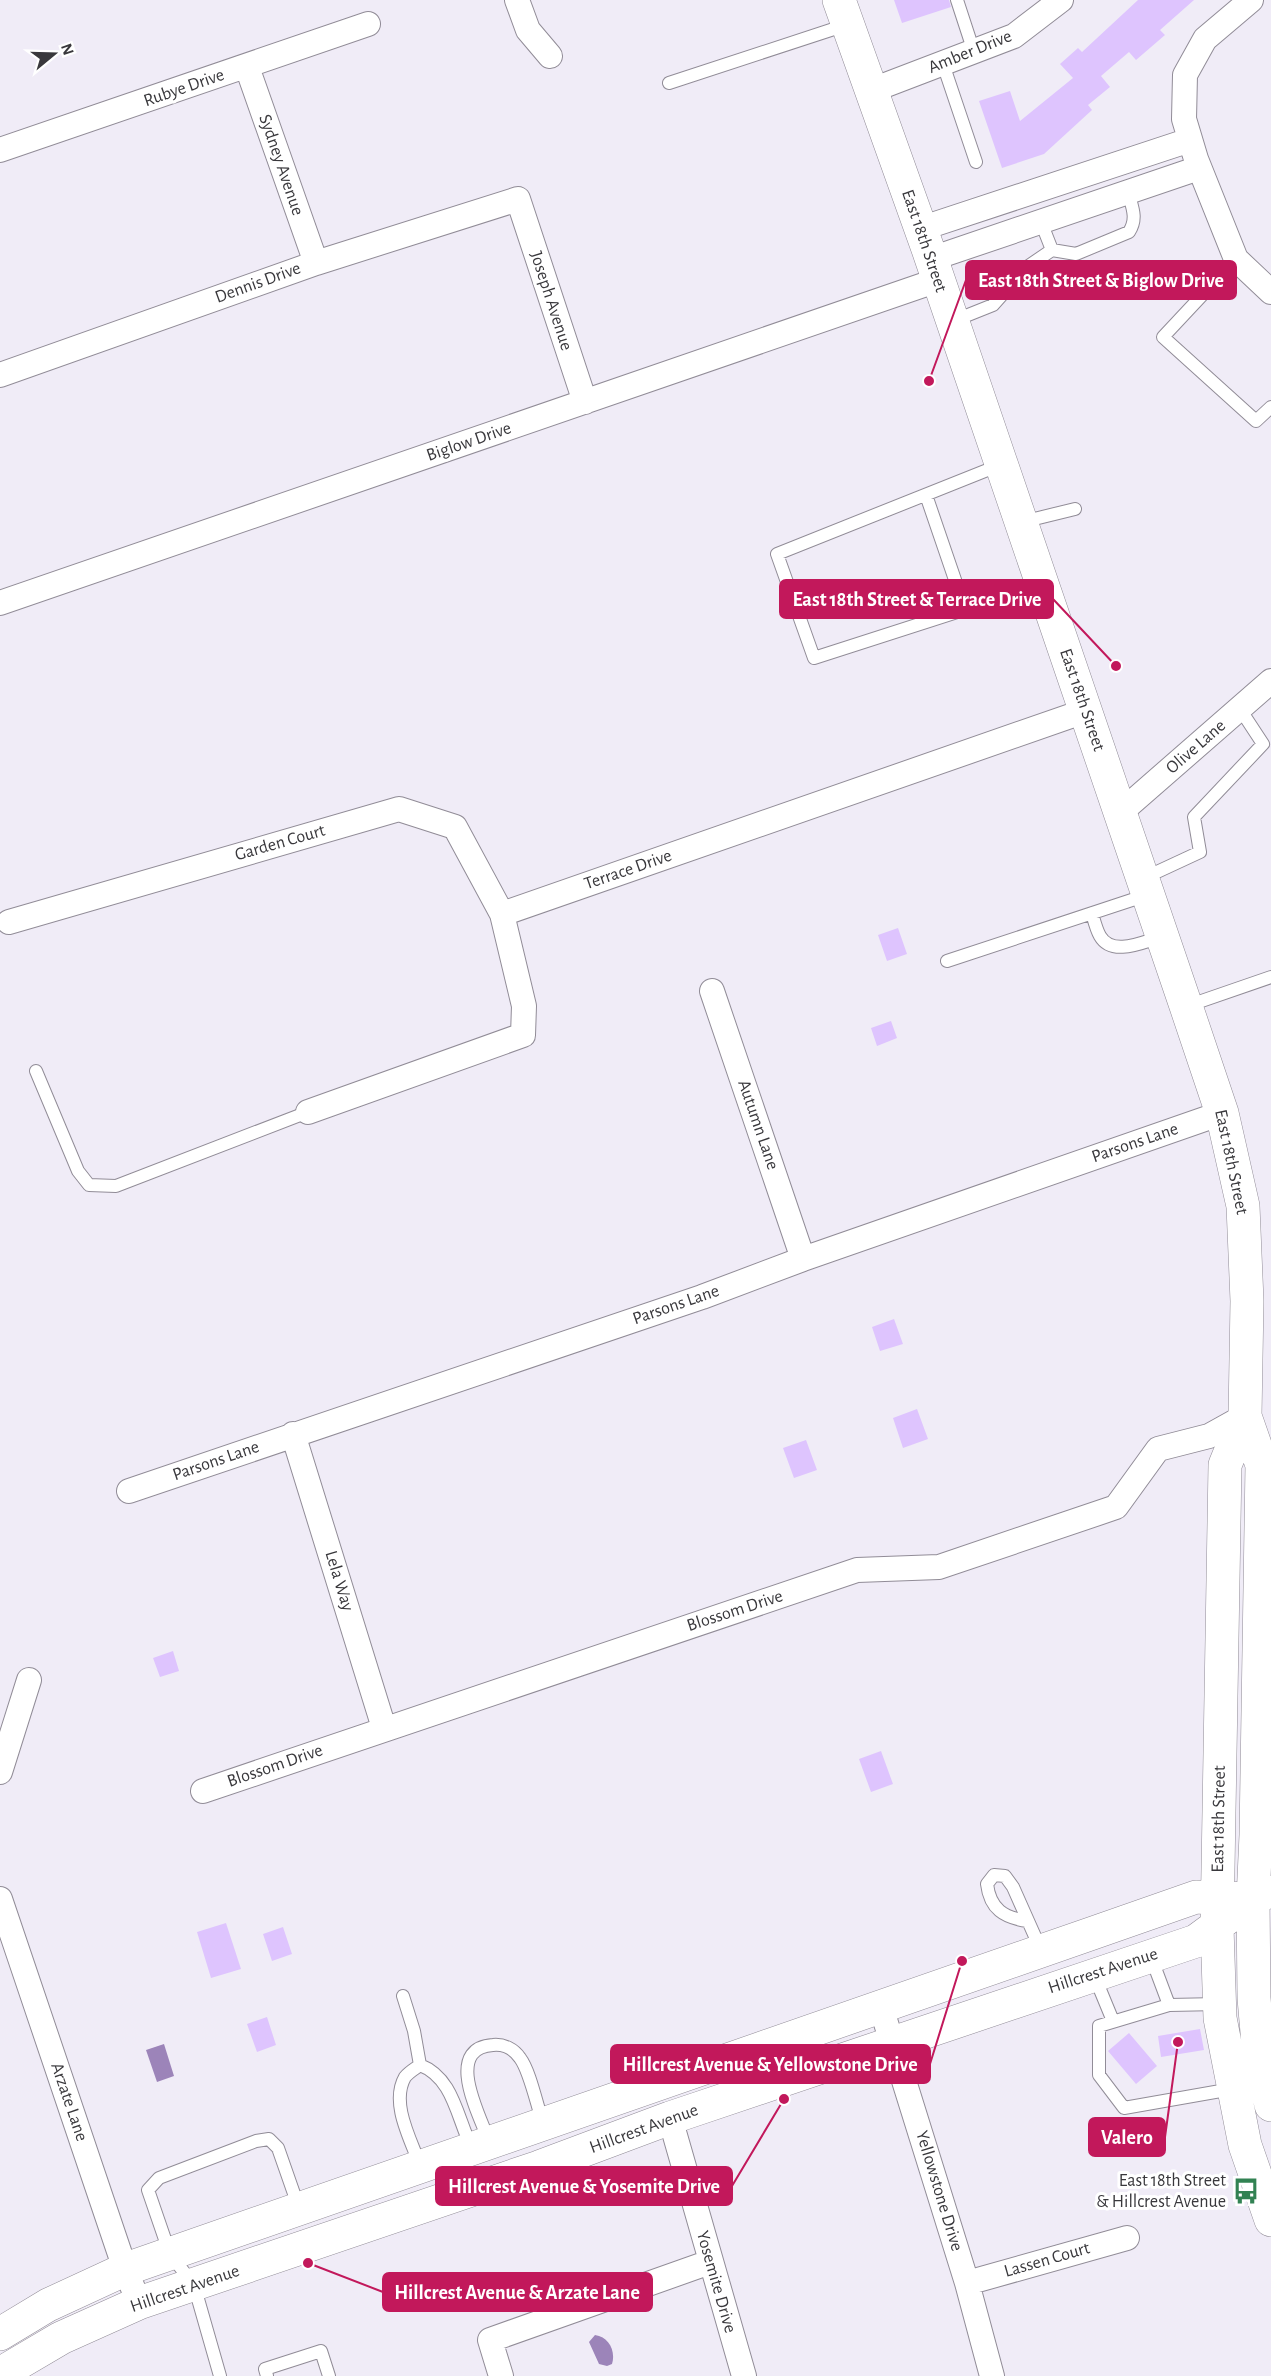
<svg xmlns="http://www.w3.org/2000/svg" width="1271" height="2376" viewBox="0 0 1271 2376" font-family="'Alegreya Sans',sans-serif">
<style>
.water{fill:#9c84b9}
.building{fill:#dec4fe}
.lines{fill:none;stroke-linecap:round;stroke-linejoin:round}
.lane-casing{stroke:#918c97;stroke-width:14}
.street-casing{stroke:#918c97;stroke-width:26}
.secondary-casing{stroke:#918c97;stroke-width:34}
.lane{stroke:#fff;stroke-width:12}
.street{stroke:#fff;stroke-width:24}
.secondary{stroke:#fff;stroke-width:33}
.labels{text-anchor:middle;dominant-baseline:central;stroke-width:6;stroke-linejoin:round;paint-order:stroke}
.street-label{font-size:18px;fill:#39383c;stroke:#fff}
.poi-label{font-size:18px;fill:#39383c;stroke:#fff;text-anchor:end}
.leader{fill:none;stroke:#c2185b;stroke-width:2}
.callout-dot{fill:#c2185b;stroke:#fff;stroke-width:2}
.callout{fill:#c2185b;stroke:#c2185b;stroke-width:2}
.callout-label{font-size:20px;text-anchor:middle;font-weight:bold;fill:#fff}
</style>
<rect width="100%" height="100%" fill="#f0ecf7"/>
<path class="water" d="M164,2044L174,2076L157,2082L146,2050Z
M595,2335C609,2337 616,2351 612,2364L607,2366L599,2364L589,2342Z"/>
<path class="building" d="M894,0H949L951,7L902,23Z
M1138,0H1194L1160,30L1165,35L1136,60L1129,52L1101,76L1110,87L1088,105L1092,110L1044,154L1002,168L979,101L1010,91L1020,121L1073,78L1060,64L1078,48L1082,52Z
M898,928L907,954L887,961L878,935Z
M891,1021L897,1038L877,1046L871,1028Z
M894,1319L903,1344L880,1351L872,1327Z
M917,1409L928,1439L903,1448L893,1418Z
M806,1440L817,1470L794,1478L783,1448Z
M173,1651L179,1671L160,1677L153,1658Z
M881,1751L893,1784L871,1792L859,1759Z
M226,1923L241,1969L211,1978L197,1932Z
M283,1927L292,1954L272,1961L263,1934Z
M267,2017L276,2045L257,2052L247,2024Z
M1200,2029L1204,2050L1161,2057L1158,2036Z
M1129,2033L1157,2066L1136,2084L1108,2051Z"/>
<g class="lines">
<g class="lane-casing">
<path id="lane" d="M957,0L974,52
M943,64L976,162
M669,83L846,25
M1041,222L1052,250L1076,254L1129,232C1138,218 1132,207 1128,192
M1236,259L1163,337L1256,421L1271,407
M953,321L993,305L1027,267L1052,250
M1000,465L777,554L814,658L1041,585
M926,495L965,609
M1022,522L1075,509
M1144,878L1200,852L1194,817L1263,744L1240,709
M1092,913C1094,920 1096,929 1100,936C1112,957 1143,942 1161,937
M947,961L1147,895
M1187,1006L1271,977
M36,1071L78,1171L89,1185L116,1186L308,1112
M1028,1921C1004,1918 990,1909 987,1884L994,1875L1005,1876L1013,1887L1041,1950
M1151,1957L1169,2005L1099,2026V2075L1124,2108L1232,2089
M1094,1975L1113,2021
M403,1996L414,2031L420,2065
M1169,2005L1219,2004
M489,2141C480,2116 443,2048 493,2045C504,2044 514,2049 520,2058C530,2071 537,2106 543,2123
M420,2165C411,2140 390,2103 405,2077C409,2072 416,2068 420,2065C454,2078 457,2119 472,2148
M220,2376L194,2285L170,2254L148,2190L159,2178L256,2141L269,2139L278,2148L299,2208
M267,2376L265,2369L321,2351L329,2376"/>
</g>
<g class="street-casing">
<path id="street" d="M517,0L528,30L550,56
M1251,0L1205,39L1185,75L1184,119L1196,159L1236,259L1271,292
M247,67L316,263
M870,91L1014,36L1061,0
M0,150L368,24
M920,229L1190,140
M931,259L1199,168
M0,375L316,263L518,199L585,402
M0,603L938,280
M1121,812L1271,681
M9,922L399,809L455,827L502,914
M712,991L803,1259
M308,1112L523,1035L524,1006L502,914L1085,711
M293,1434L384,1728
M129,1491L702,1297L803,1259L1222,1113
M0,1772L29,1680
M203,1791L857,1570L939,1567L1116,1507L1158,1449L1209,1436L1245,1416
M0,1899L124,2266L139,2303
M881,2007L967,2283L992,2376
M670,2118L744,2376
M967,2283L1127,2238
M501,2376L490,2340L710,2262"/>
</g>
<g class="secondary-casing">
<path id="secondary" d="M839,0L928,249L1186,1006L1222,1113L1243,1206L1247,1301L1245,1416L1262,1465L1256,1835L1253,1899L1254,1998L1259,2055L1271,2105
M1245,1416L1225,1465L1217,1927L1220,2018L1245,2145L1271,2220
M0,2334L48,2305L126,2269L1093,1933L1196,1897L1253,1899
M0,2374L61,2338L139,2303L539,2167L670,2118L1196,1941L1253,1899L1267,1892"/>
</g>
<use href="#lane" class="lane"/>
<use href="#street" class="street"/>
<use href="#secondary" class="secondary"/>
</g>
<defs>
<g id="bus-bare" transform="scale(2.07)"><path d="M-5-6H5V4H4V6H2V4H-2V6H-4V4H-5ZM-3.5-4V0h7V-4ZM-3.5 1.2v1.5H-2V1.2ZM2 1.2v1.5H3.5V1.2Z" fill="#328253" stroke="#fff" stroke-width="2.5" paint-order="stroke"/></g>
</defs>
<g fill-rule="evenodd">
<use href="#bus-bare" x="1246" y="2191"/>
</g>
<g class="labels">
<g class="street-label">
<text transform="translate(970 52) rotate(-22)">Amber Drive</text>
<text transform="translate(184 88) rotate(-19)">Rubye Drive</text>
<text transform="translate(281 165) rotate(71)">Sydney Avenue</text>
<text transform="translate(924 241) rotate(71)">East 18th Street</text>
<text transform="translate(258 283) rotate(-20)">Dennis Drive</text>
<text transform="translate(551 301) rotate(72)">Joseph Avenue</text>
<text transform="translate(469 442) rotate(-19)">Biglow Drive</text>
<text transform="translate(1082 700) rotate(71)">East 18th Street</text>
<text transform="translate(1196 747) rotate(-41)">Olive Lane</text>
<text transform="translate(280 843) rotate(-16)">Garden Court</text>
<text transform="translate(628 870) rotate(-19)">Terrace Drive</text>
<text transform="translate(758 1125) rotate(71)">Autumn Lane</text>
<text transform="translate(1135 1143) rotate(-19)">Parsons Lane</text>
<text transform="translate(1231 1162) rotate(78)">East 18th Street</text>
<text transform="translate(676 1305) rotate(-19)">Parsons Lane</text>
<text transform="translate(216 1461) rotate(-19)">Parsons Lane</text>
<text transform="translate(339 1581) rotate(73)">Lela Way</text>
<text transform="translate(735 1611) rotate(-18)">Blossom Drive</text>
<text transform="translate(275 1766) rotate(-19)">Blossom Drive</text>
<text transform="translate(1219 1819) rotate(-89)">East 18th Street</text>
<text transform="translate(1103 1971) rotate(-18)">Hillcrest Avenue</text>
<text transform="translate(69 2102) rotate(71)">Arzate Lane</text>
<text transform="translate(644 2129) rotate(-20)">Hillcrest Avenue</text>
<text transform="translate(939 2191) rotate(73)">Yellowstone Drive</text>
<text transform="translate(1047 2260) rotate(-16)">Lassen Court</text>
<text transform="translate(716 2282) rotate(74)">Yosemite Drive</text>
<text transform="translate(185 2289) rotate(-19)">Hillcrest Avenue</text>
</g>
<g class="poi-label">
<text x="1226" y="2181">East 18th Street<tspan x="1226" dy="21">&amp; Hillcrest Avenue</tspan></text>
</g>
</g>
<path class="leader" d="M929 381L966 280M1116 666L1053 599M962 1961L930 2064M1178 2042L1165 2137M784 2099L732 2186M308 2263L383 2292"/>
<g class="callout-dot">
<circle cx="929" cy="381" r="6"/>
<circle cx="1116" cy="666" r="6"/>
<circle cx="962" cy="1961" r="6"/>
<circle cx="1178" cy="2042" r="6"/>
<circle cx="784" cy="2099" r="6"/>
<circle cx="308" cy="2263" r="6"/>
</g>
<g class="callout">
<rect x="966" y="261" width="270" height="38" rx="6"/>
<rect x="780" y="580" width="273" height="38" rx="6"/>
<rect x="611" y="2045" width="319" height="38" rx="6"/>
<rect x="1089" y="2118" width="76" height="38" rx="6"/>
<rect x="436" y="2167" width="296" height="38" rx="6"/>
<rect x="383" y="2273" width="269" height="38" rx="6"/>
</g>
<g class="callout-label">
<text x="1101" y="287">East 18th Street &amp; Biglow Drive</text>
<text x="917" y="606">East 18th Street &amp; Terrace Drive</text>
<text x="770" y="2071">Hillcrest Avenue &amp; Yellowstone Drive</text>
<text x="1127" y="2144">Valero</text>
<text x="584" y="2193">Hillcrest Avenue &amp; Yosemite Drive</text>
<text x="517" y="2299">Hillcrest Avenue &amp; Arzate Lane</text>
</g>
<g transform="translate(54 54) rotate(71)" stroke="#ffffff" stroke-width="4.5" paint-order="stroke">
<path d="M0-4.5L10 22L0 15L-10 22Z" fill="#39383c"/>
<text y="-9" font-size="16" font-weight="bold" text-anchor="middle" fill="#39383c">N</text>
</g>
</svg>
